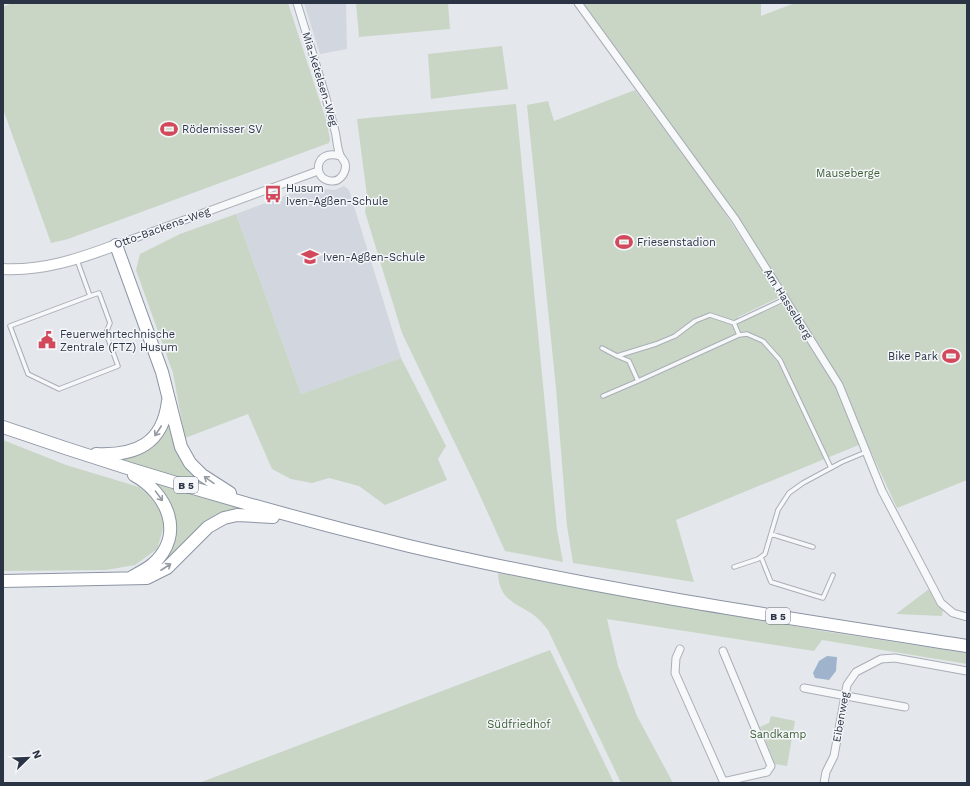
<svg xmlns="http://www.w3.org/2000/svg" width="970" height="786" viewBox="0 0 970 786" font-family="'Work Sans',sans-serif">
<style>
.built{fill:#d2d6de}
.green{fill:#c9d6c5}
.water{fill:#9fb4cc}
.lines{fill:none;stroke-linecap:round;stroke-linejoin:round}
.lane-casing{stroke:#a9aeb7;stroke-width:5.5}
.street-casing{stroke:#a9aeb7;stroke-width:9}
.secondary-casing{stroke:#a9aeb7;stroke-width:12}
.highway-casing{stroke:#8b94a3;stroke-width:14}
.lane{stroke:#f7f8fa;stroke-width:3.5}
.street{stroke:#f7f8fa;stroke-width:7}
.secondary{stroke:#fff;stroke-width:10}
.highway{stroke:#fff;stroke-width:12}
.oneway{stroke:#959aa2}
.labels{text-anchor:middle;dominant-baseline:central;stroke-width:3;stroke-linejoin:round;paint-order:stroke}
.shield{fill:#f4f6f9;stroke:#676e7b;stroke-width:1}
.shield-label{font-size:10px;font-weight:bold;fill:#2b3445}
.street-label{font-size:11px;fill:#2b3445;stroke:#f4f6f9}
.poi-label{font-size:11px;fill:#2b3445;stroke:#f4f6f9;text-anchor:start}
.park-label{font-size:11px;fill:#3f6138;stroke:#f4f6f9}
</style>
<rect width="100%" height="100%" fill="#e4e7ec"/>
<path class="built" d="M304,3H346L347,49L320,54Z
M314,185L324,189L335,190L344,186L349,190L401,358L301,394L236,214Z"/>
<path class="green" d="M12,3H288L326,120L330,139L329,143L68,239L51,243L3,109V7Z
M356,3H448L450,29L359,37Z
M579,3H761V16L795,3H967V480L897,508L840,385L755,250Z
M502,46L508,89L431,99L428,54Z
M635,90L711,192L780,297L738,317L741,322L784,303L837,387L861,444L676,520L694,582L573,563L567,526L556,388L527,105L548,101L554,121Z
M516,104L557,530L563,562L505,551L477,489L402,333L365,212L367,196L357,119Z
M236,214L301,394L401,358L446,446L438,459L447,480L385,505L359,486L329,478L312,483L291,479L272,469L248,414L185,438L173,373L136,270L140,254L180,234Z
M170,421L186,466L204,485L118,460C142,454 158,441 170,421Z
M3,440L66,465L139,487L152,498L160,510L164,526L157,549L135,565L106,570L3,571Z
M151,482L242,508L221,514L161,567H155L171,543Z
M498,573L822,631L967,653V664L822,640L814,651L607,619L618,666L637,716L673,783H621L548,630C544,625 540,620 535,616C516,602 499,601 498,573Z
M929,589L936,603L943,609L942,616L896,614Z
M550,650L614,783H199Z
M771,716L795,721L787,766L775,764L760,727L769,723Z"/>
<path class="water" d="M827,656L837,657L836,671L829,680L815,678L813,673L819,661Z"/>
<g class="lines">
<g class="lane-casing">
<path id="lane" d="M77,260L90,296L10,326L28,374L59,389L118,366L106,333L110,323L99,293L90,296
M785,299L734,323L710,315L695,321L675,336L656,344L617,356L629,361L638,381L739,335L747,334L763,341L780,360L831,468
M734,323L739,335
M602,348L617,356
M603,396L638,381
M771,534L813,547
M761,557L771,582L823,598L833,575
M734,567L758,559L765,554L778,510L789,493L803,483L842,462L866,452"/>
</g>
<g class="street-casing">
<path id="street" d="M297,3C310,46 324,88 335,131C337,139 337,148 340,155C341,158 344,160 345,163C347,171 341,182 331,181C312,180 314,148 340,156
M578,3L735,219L839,385L882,491L941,603L953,613L967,617
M116,245L318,171
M680,649L676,658L675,673L724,783
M723,651L771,766L767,772L723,782
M804,688L905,707
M824,783L826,772L834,756L847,685L856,672L881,659L895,658L967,671"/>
</g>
<g class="secondary-casing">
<path id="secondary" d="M3,269C43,271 79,259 116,245"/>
</g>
<g class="highway-casing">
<path id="highway" d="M116,245L162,372L181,447L190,463L202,475L230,493
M3,427C136,473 272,513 409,546C593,589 780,617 967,646
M96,454C136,456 163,444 168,401
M132,577C139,573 147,569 153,564C186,534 167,493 134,475
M3,581L147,578L167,568L208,527L224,518L237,515L273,517"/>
</g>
<use href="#lane" class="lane"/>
<use href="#street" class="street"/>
<use href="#secondary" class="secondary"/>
<use href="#highway" class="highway"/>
</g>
<defs><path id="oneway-shaft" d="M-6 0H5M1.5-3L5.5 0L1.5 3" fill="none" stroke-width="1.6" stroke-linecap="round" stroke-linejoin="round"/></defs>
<g class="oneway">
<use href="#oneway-shaft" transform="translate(158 431) rotate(123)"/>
<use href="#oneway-shaft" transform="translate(209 480) rotate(-145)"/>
<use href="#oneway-shaft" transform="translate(159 496) rotate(54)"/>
<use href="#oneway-shaft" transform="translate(166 567) rotate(-33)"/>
</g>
<defs>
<g id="stadium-bare" transform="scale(1.38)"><path d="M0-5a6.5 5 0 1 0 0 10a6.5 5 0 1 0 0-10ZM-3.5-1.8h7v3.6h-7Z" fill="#d1495b" stroke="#f4f6f9" stroke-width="2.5" paint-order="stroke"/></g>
<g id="bus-bare" transform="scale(1.38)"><path d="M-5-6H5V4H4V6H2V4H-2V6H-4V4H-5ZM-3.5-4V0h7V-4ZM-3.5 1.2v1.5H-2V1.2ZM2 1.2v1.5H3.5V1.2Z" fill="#d1495b" stroke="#f4f6f9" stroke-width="2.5" paint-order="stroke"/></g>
<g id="school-bare" transform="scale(1.38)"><path d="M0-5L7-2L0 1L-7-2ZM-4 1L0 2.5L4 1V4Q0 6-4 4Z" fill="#d1495b" stroke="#f4f6f9" stroke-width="2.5" paint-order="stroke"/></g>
<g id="civic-bare" transform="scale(1.38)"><path d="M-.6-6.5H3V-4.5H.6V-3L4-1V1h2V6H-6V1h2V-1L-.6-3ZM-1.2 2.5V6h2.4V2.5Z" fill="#d1495b" stroke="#f4f6f9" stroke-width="2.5" paint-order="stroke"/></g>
</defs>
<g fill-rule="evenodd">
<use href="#stadium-bare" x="169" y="129"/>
<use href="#bus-bare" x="273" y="194"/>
<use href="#stadium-bare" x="624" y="242"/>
<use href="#school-bare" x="310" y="257"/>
<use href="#civic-bare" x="47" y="340"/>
<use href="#stadium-bare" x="951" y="356"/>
</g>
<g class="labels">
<g class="shield">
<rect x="174" y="477" width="24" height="16" rx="3"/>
<rect x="766" y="608" width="24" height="16" rx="3"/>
</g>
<g class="shield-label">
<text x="186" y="485">B 5</text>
<text x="778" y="616">B 5</text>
</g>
<g class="street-label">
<text transform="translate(320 79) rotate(73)">Mia-Ketelsen-Weg</text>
<text transform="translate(162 228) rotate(-20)">Otto-Backens-Weg</text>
<text transform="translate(788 304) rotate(58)">Am Hasselberg</text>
<text transform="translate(841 717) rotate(-80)">Eibenweg</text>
</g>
<g class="poi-label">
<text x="182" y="129">Rödemisser SV</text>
<text x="286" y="188">Husum<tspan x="286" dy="13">Iven-Agßen-Schule</tspan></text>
<text x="637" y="242">Friesenstadion</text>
<text x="323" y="257">Iven-Agßen-Schule</text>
<text x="60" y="334">Feuerwehrtechnische<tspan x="60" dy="13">Zentrale (FTZ) Husum</tspan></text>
<text x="938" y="356" text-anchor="end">Bike Park</text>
</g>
<g class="park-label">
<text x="848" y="173">Mauseberge</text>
<text x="519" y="724">Südfriedhof</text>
<text x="778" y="734">Sandkamp</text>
</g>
</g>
<rect width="970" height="786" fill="none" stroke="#2b3445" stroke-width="8"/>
<g transform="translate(28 758) rotate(67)" stroke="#f4f6f9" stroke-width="3" paint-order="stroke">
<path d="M0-3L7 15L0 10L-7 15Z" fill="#2b3445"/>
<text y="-6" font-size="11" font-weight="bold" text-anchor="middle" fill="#2b3445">N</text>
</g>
</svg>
